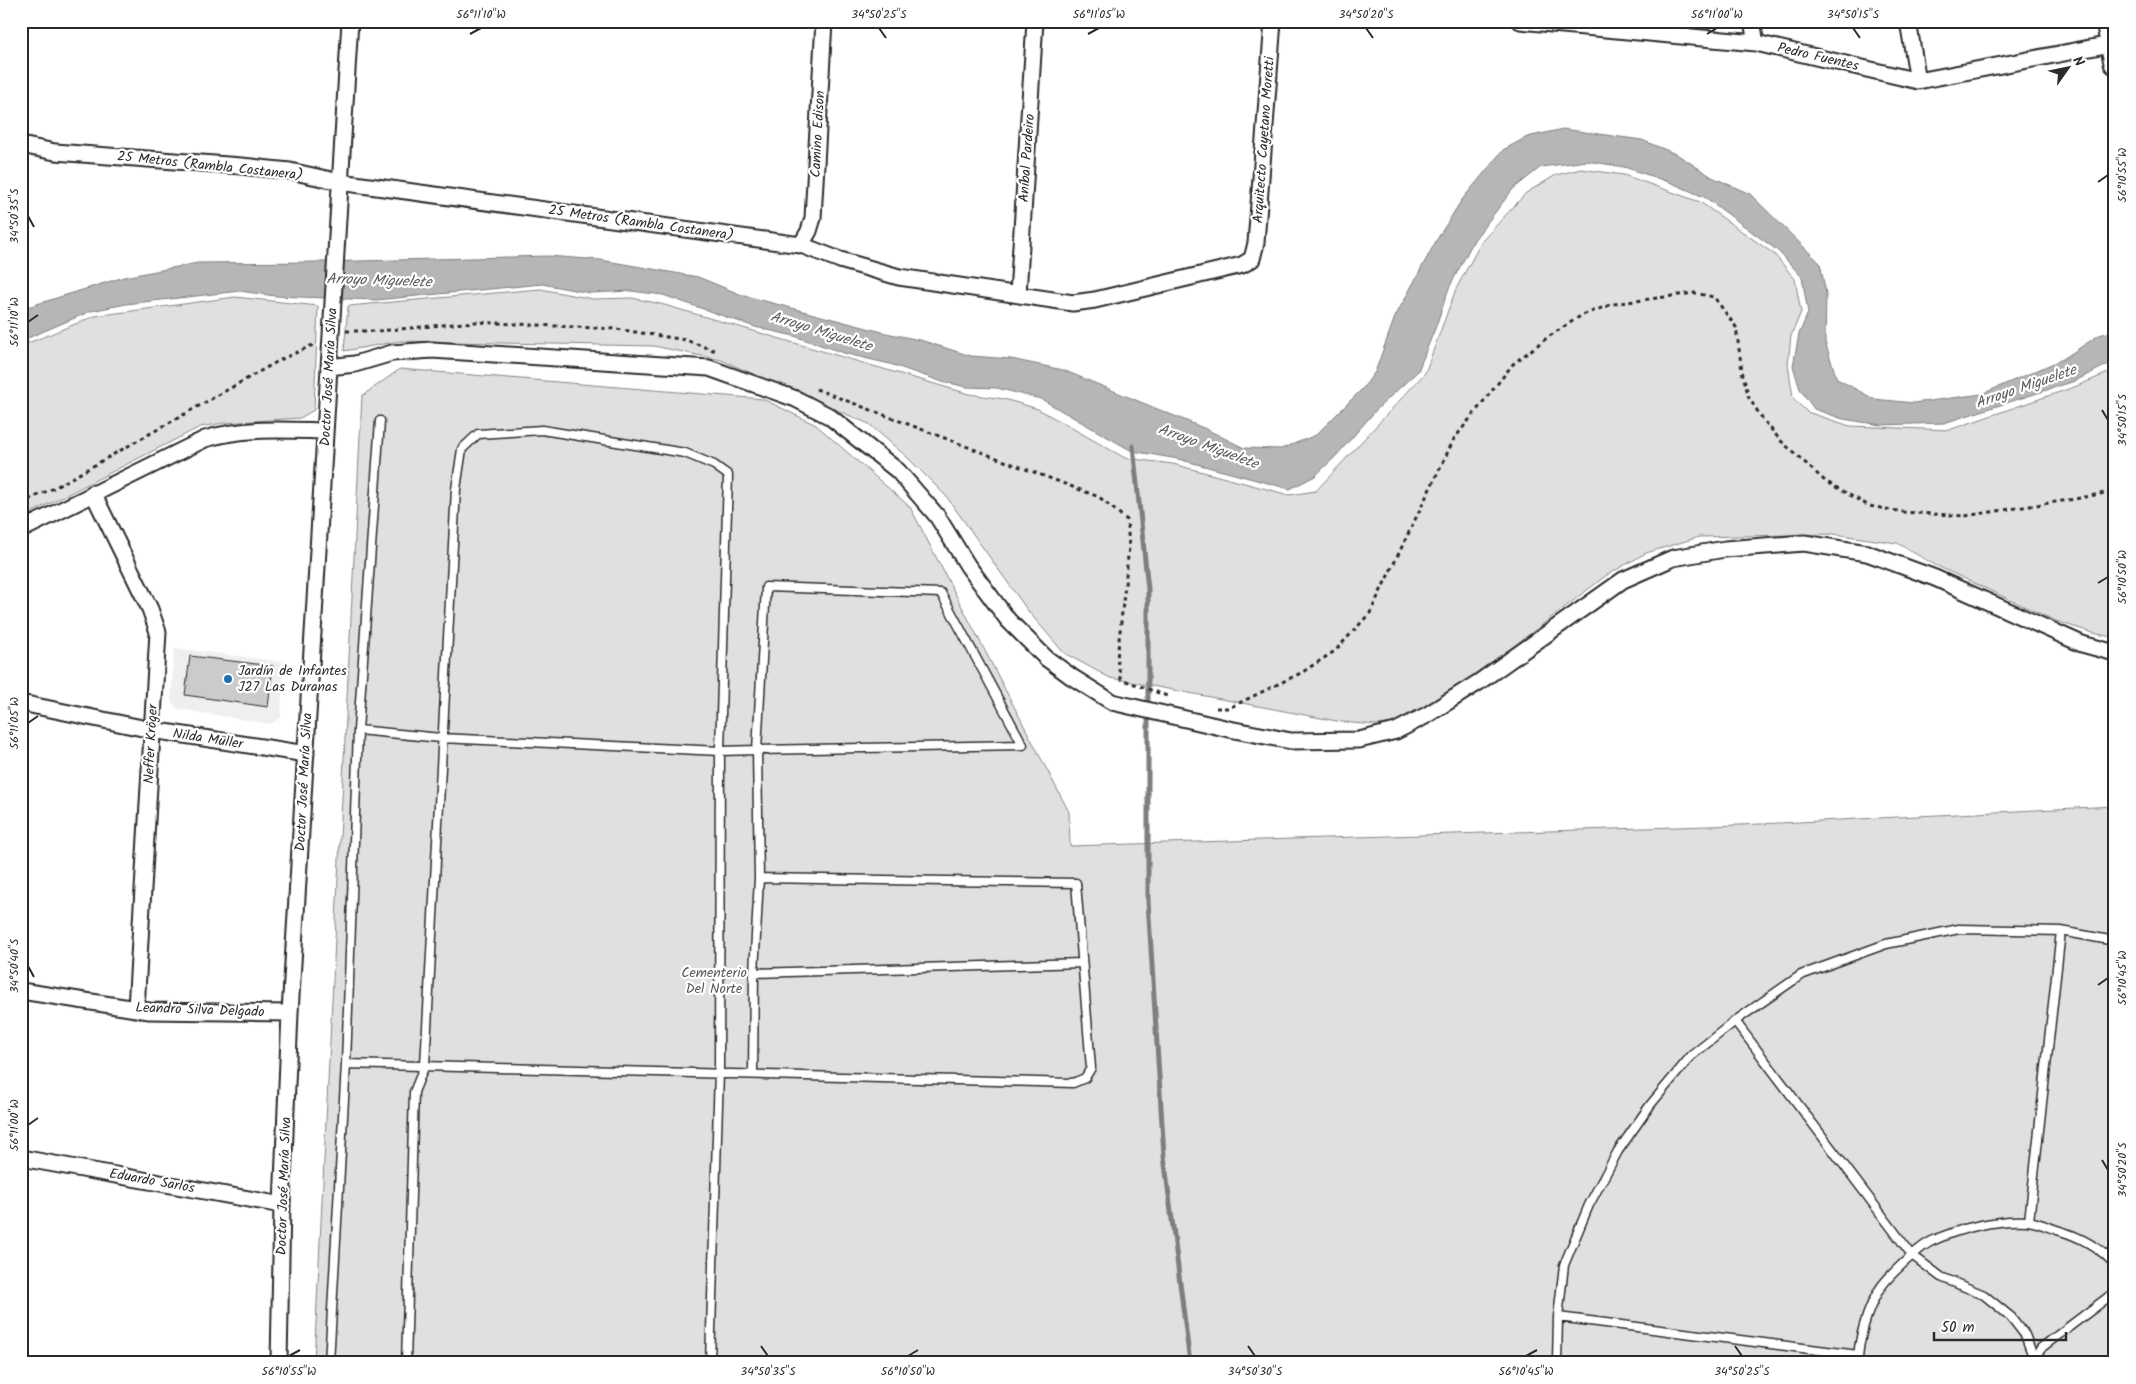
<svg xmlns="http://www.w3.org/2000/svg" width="2136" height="1384" viewBox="0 0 2136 1384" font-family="Kalam,sans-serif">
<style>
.built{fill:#efefef}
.green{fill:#e0e0e0;stroke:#868686}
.water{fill:#b6b6b6;stroke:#7e7e7e}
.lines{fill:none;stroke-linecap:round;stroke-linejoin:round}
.stream{stroke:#7e7e7e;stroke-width:5}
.building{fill:#cbcbcb;stroke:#2b2b2b}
.lane-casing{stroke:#2b2b2b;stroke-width:11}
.street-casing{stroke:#2b2b2b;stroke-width:19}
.secondary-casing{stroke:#2b2b2b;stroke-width:25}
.path{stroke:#2b2b2b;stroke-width:3;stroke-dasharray:4 4;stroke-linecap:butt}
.lane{stroke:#fff;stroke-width:8}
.street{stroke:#fff;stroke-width:15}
.secondary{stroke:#fff;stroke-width:21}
.ticks{fill:none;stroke:#2b2b2b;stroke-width:2}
.poi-dot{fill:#1f6fb2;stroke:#fff;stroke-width:2}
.labels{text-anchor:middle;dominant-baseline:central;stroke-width:4.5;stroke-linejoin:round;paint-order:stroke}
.street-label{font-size:14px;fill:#2b2b2b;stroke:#fff}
.poi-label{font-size:14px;fill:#2b2b2b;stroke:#fff;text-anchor:start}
.park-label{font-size:14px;fill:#585858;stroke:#fff}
.water-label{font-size:15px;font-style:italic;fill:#5c5c5c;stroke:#fff}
.neatline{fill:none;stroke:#2b2b2b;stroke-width:2}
.ticks-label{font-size:12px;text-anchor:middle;fill:#2b2b2b}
</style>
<rect width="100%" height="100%" fill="#fff"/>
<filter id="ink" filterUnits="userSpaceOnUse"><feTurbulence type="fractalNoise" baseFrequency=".02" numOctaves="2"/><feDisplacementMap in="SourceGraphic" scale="10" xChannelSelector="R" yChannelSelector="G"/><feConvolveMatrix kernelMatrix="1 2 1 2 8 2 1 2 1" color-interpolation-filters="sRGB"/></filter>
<g filter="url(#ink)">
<path class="built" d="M174,648L283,662L281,717L271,724L178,709L171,701Z"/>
<path class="green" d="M1581,169L1624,175L1700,202L1774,254L1795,279L1801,312L1791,336L1788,364L1793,398L1807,412L1850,426L1949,430L2077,386L2115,370V638L2093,633L2056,621L1935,565L1897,543L1834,534L1699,537L1646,553L1607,575L1416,721L1376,725L1342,722L1110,678L1064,653L1028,611L946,496L908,458L869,424L721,360L654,346L400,341L344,351L348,306L540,289L593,299L632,298L661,304L969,394L1004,399L1038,409L1125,458L1173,464L1289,495L1316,491L1425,373L1456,289L1482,241L1526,193L1556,175Z
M235,297L318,306L314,410L300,418L224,423L200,427L21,518V346L95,316Z
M400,369L763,399L816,425L910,507L1069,812L1070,846L1740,825L2115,806V1363H314L362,396Z"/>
<path class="water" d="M1563,129L1642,140L1678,155L1712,177L1750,194L1820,263L1826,294L1825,342L1837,379L1874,399L1914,403L1982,394L2063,359L2099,335L2115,331V361L2075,381L1944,423L1881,425L1843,419L1814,409L1800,389L1793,366L1799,334L1808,313L1802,277L1778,251L1706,198L1672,183L1624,167L1587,161L1541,167L1513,189L1474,240L1449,288L1436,326L1418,371L1377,409L1336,456L1315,476L1290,489L1178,459L1132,451L1041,399L997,388L967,387L940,381L890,364L847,354L794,336L755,327L663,295L631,291L590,293L542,284L376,300L275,296L240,291L126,304L91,311L21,341V309L124,277L198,263L320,262L548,256L601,260L698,277L742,295L886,333L920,340L971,356L1011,359L1063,370L1206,429L1244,448L1281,449L1316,435L1363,388L1375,372L1395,317L1436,241L1461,201L1503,150L1527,137Z"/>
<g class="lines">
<path class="stream" d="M1133,446L1148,589V901L1164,1156L1190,1363"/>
</g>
<path class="building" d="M190,656L273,666L268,707L185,695Z"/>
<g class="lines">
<g class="lane-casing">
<path id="lane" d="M358,730L441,738L720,751L757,750L1023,745L941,593L766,587L757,750L759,878L754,973L753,1074
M754,973L1082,963
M1735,1021L1912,1255L1941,1277L1984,1295L2011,1317L2025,1335L2034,1359
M346,1064L1073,1083L1085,1078L1091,1068L1076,883L759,878
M2029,1221L2061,931
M1558,1317L1858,1355
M2033,1361L2041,1348L2115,1292
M329,1363L346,1064L358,730L380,421
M406,1363L414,1092L425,1065L456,489L462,449L478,434L542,430L685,453L714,465L728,475L720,751L719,1072L710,1363
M1557,1363L1558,1317L1564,1265L1589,1205L1618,1151L1651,1104L1691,1056L1735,1021L1801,975L1886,944L1959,929L2061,931L2115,941
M1858,1363C1858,1340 1867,1310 1879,1290C1886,1278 1919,1247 1932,1241C1960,1228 1997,1219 2028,1221C2037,1222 2048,1227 2057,1230C2078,1236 2100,1247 2115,1265"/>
</g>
<g class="street-casing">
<path id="street" d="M1520,21L1756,43L1918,81L2111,44
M1752,21L1756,43
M1908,21L1918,81
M21,145L55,152L241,166L290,171L340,182L801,245L840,260L899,277L1073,303L1095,300L1242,265L1252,259L1256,243L1273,21
M801,245L809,231L813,218L824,21
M1018,294L1035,21
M329,367L355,364L392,353L432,350L709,368L796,399L829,416L898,471L937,516L968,566L1008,620L1046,658L1072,677L1112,702L1229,729L1291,741L1359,740L1396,731L1427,715L1479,682L1623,580L1673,558L1725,549L1804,543L1867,553L1935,578L2082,644L2115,653
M93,493L150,609L158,632L136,1009
M21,530L205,439C244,427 284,430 325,431
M21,703L152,730L306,754
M21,991L149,1011L290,1013
M21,1158L282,1205
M279,1363L282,1205L290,1013L350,21"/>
</g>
<g class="secondary-casing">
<path id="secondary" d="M2107,21L2115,63"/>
</g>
<path class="path" d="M346,331H378L475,322L616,329L686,340L716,351
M816,389L1099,497L1127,520L1129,547L1117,659L1121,679L1167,696
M21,503L54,488L280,360L315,344
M1216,708H1229L1301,673L1335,651L1370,613L1454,439L1513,364L1548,337L1582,315L1613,304L1694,293L1714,297L1736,327L1742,371L1749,398L1762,418L1780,440L1825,481L1869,506L1903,512L1965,516L2075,499L2115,491"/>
<use href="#lane" class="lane"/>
<use href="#street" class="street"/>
<use href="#secondary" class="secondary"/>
</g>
</g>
<path class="ticks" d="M879,28L886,38M1366,28L1373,38M1853,28L1860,38M470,34L481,28M1088,34L1099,28M1707,34L1717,28M2098,182L2108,175M28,216L34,227M28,322L38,315M2102,410L2108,420M2098,583L2108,577M28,723L38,716M28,966L34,977M2098,985L2108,978M28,1125L38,1118M2102,1160L2108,1170M761,1346L768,1356M1248,1346L1255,1356M1735,1346L1742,1356M289,1356L300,1350M908,1356L918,1350M1526,1356L1537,1350"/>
<circle class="poi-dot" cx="228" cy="679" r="5"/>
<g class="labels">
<g class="street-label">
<text transform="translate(1818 57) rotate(13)">Pedro Fuentes</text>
<text transform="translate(818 134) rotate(-87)">Camino Edison</text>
<text transform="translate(1264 140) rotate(-86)">Arquitecto Cayetano Moretti</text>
<text transform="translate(1027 158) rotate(-86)">Aníbal Pardeiro</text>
<text transform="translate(210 166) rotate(6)">25 Metros (Rambla Costanera)</text>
<text transform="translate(641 223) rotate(8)">25 Metros (Rambla Costanera)</text>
<text transform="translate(329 377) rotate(-87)">Doctor José María Silva</text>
<text transform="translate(208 739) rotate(9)">Nilda Müller</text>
<text transform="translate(151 744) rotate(-87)">Neffer Kröger</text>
<text transform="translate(304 782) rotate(-87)">Doctor José María Silva</text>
<text transform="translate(200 1010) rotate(2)">Leandro Silva Delgado</text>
<text transform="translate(152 1181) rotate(10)">Eduardo Sarlos</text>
<text transform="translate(284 1186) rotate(-88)">Doctor José María Silva</text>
</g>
<g class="poi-label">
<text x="238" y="671">Jardín de Infantes<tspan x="238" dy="16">J27 Las Duranas</tspan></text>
</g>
<g class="park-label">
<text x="714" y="973">Cementerio<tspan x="714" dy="16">Del Norte</tspan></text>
</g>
<g class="water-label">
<text transform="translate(379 281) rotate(2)">Arroyo Miguelete</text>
<text transform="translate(821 332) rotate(17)">Arroyo Miguelete</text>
<text transform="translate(2026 387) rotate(-19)">Arroyo Miguelete</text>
<text transform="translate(1208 447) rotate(20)">Arroyo Miguelete</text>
</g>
</g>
<rect width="2136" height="1384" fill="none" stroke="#fff" stroke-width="55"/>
<g transform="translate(2068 68) rotate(57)" stroke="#ffffff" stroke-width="4" paint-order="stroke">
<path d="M0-4L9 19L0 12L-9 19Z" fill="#2b2b2b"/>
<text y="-8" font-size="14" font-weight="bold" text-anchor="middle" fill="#2b2b2b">N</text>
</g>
<path d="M1934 1332v8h132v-8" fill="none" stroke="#2b2b2b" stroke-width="2.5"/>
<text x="1941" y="1332" font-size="15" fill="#2b2b2b" stroke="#ffffff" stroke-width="4" paint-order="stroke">50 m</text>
<rect x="28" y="28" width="2080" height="1328" class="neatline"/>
<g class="ticks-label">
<text x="481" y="18">56°11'10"W</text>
<text x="879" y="18">34°50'25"S</text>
<text x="1099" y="18">56°11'05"W</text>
<text x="1366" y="18">34°50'20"S</text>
<text x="1717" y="18">56°11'00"W</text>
<text x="1853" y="18">34°50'15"S</text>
<text transform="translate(2122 175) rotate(-90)" y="4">56°10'55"W</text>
<text transform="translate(14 216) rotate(-90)" y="4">34°50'35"S</text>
<text transform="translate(14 322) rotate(-90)" y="4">56°11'10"W</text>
<text transform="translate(2122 420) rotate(-90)" y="4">34°50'15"S</text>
<text transform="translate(2122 577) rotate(-90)" y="4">56°10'50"W</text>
<text transform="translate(14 723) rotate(-90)" y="4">56°11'05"W</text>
<text transform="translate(14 966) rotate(-90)" y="4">34°50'40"S</text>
<text transform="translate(2122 978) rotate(-90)" y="4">56°10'45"W</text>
<text transform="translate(14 1125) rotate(-90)" y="4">56°11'00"W</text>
<text transform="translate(2122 1170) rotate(-90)" y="4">34°50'20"S</text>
<text x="289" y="1375">56°10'55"W</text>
<text x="768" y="1375">34°50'35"S</text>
<text x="908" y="1375">56°10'50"W</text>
<text x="1255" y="1375">34°50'30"S</text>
<text x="1526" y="1375">56°10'45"W</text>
<text x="1742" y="1375">34°50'25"S</text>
</g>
</svg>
